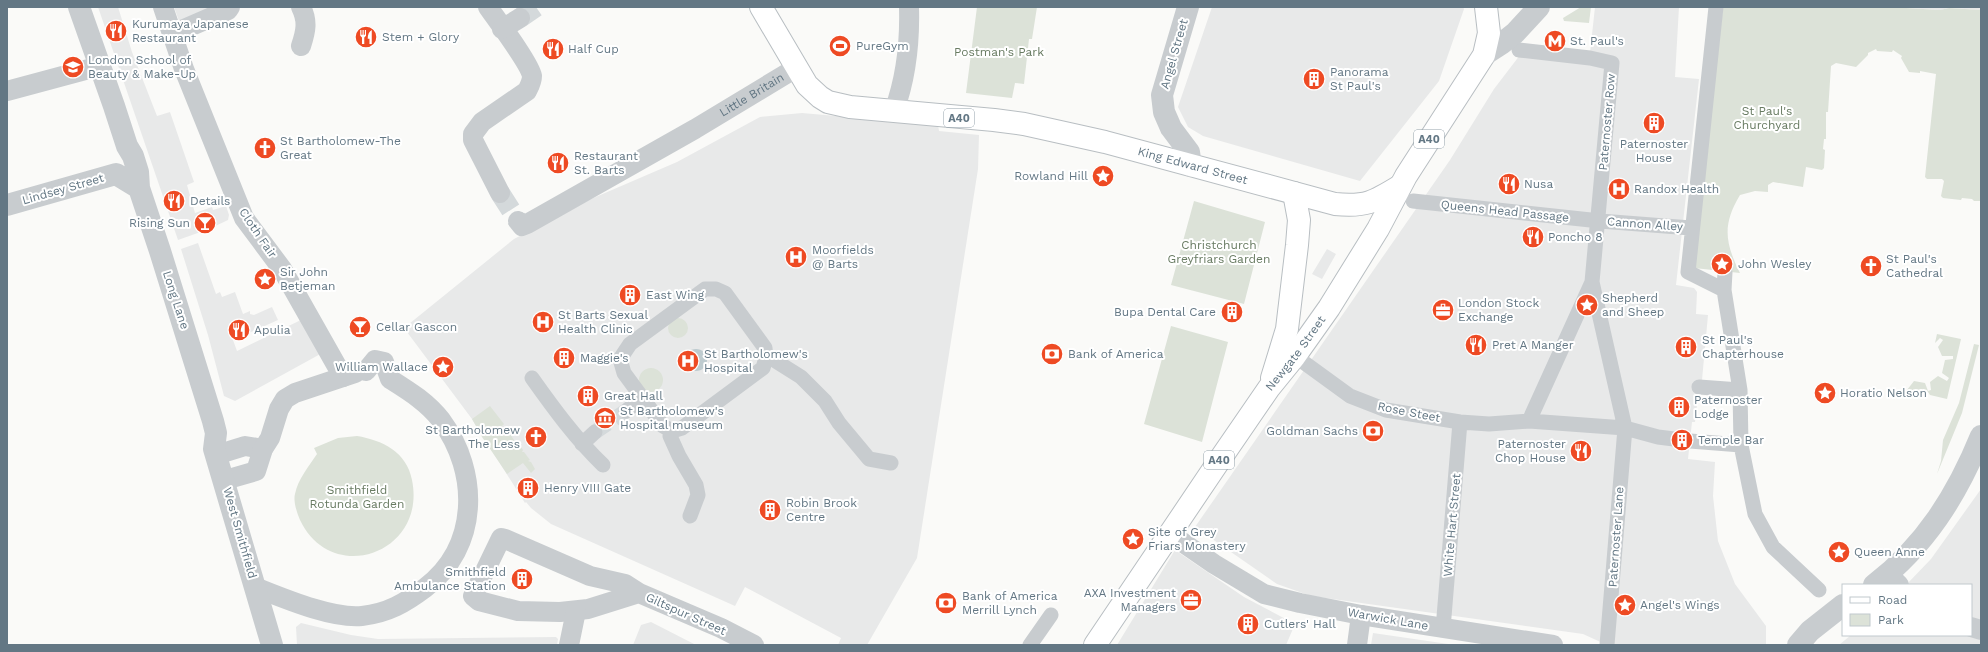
<svg xmlns="http://www.w3.org/2000/svg" width="1988" height="652" viewBox="0 0 1988 652" font-family="'Work Sans',sans-serif">
<style>
.built{fill:#e8e9e9}
.green{fill:#dce2d8}
.water{fill:#becbcf}
.lines{fill:none;stroke-linecap:round;stroke-linejoin:round}
.pedestrian-tunnel{stroke:#d4d9db;stroke-width:15;stroke-dasharray:15 8;stroke-linecap:butt}
.minor-tunnel{stroke:#d4d9db;stroke-width:20;stroke-dasharray:20 10;stroke-linecap:butt}
.primary-casing{stroke:#b8bec2;stroke-width:24}
.pedestrian{stroke:#c8cccf;stroke-width:15}
.minor{stroke:#c8cccf;stroke-width:20}
.tertiary{stroke:#c8cccf;stroke-width:22}
.primary{stroke:#fff;stroke-width:22}
.labels{text-anchor:middle;dominant-baseline:central;stroke-width:4;stroke-linejoin:round;paint-order:stroke}
.shield{fill:#fff;stroke:#92a0a9;stroke-width:1}
.shield-label{font-size:11px;font-weight:bold;fill:#637784}
.poi-label{font-size:12px;fill:#637784;stroke:#fff;text-anchor:start}
.park-label{font-size:12px;fill:#687b62;stroke:#fff}
.street-label{font-size:12px;fill:#637784;stroke:#fff}
</style>
<rect width="100%" height="100%" fill="#fafaf8"/>
<path class="built" d="M98,7H118L132,52L157,116L170,112L194,182L187,185L195,213L212,207L213,210L226,206L229,215L228,220L209,229L178,240Z
M174,7H216L179,21Z
M1212,7H1463L1464,9L1439,81L1360,181L1203,136L1188,127L1178,107Z
M1595,7H1679L1675,77L1699,79L1676,285L1694,288L1697,292L1696,314L1708,315L1702,380H1700L1695,422H1692L1688,459L1715,462L1713,496L1718,541L1735,584L1766,626V645H1607L1583,634L1311,596L1277,584L1195,527L1450,160L1494,89L1520,55L1589,62Z
M1889,7H1981V10L1949,8L1940,10Z
M802,113L938,125L939,131L979,135L978,169L917,558L867,645H838L841,638L745,587L735,606L551,524L531,508L526,502L525,503L472,419L404,328L514,239L591,199L677,162L760,117Z
M198,243L216,294L220,292L222,297L235,292L243,314L250,311V314L254,315L272,307L278,320L233,340L237,351L305,318L324,352L235,401L224,396L208,335L181,249Z
M1327,249L1336,254L1322,279L1312,274Z
M1981,489V645H1839L1851,635H1971V585H1906L1931,559Z
M1175,550L1244,597L1295,624L1286,645H1117Z
M651,622L696,645H633L641,625Z
M301,623L351,635L378,639L556,637L558,639L557,645H297L296,627Z
M1373,633L1455,645H1371Z"/>
<path class="green" d="M977,7H1037L1032,39H1029L1024,84L1015,83L1012,98L966,93Z
M1581,7H1591L1589,23L1564,21L1563,18Z
M1723,7H1889L1940,10L1949,8L1981,10V201H1974L1972,199L1962,198L1961,200L1943,198L1941,196L1944,181L1942,179H1927L1925,177L1936,74L1920,71V73L1909,72L1901,58L1902,56L1893,50L1892,52L1877,51L1876,49L1868,53V55L1856,67L1836,63L1831,66L1828,112H1826V139H1824L1823,149L1825,150L1824,168L1822,170L1806,167L1803,187L1773,182L1768,185V192L1755,191L1740,195C1722,225 1725,243 1740,273L1694,268Z
M1194,201L1265,222L1244,304L1171,285Z
M668 328a10 10 0 1 1 20 0a10 10 0 1 1-20 0Z
M1171,326L1228,342L1202,442L1144,424Z
M1937,334L1961,339L1947,399L1930,395L1928,392L1907,390L1914,381L1925,383L1928,391L1931,390L1930,382L1938,376L1947,381L1949,378L1942,373L1945,360L1953,359V356H1942L1938,347L1943,340L1940,338L1935,343Z
M1974,344L1979,345L1962,413L1937,474L1941,461L1943,440L1959,403Z
M639 380a12 12 0 1 1 24 0a12 12 0 1 1-24 0Z
M490,406L504,424L502,426L503,428L505,427L510,433L508,435L510,434L516,443V446L519,444L523,450L522,452H524L530,460L528,461L531,462L535,469L531,473L523,463L507,474L482,437L472,419Z
M357,436C382,440 407,452 412,480C427,553 332,587 300,520C297,513 293,501 295,494C298,479 309,466 317,454L314,448L338,438Z"/>
<path class="water" d="M685 360a11 11 0 1 1 22 0a11 11 0 1 1-22 0Z"/>
<g class="lines">
<path class="pedestrian-tunnel" d="M595,432L626,411"/>
<path class="minor-tunnel" d="M520,18L536,7
M500,193L518,221"/>
<g class="primary-casing">
<g id="primary">
<path id="s2" d="M761,7L807,85L820,97L828,102L850,107L994,120L1024,124L1105,142L1335,204C1366,207 1374,202 1400,186"/>
<path d="M1272,378L1287,329L1297,245L1299,220L1294,193"/>
<path id="s3" d="M1095,645L1223,455L1269,388L1295,356L1329,308L1378,229L1406,176L1484,55L1489,33L1486,7"/>
</g>
</g>
<path class="pedestrian" d="M1716,7L1688,272L1724,290L1740,390L1741,445L1755,514L1773,547L1819,590
M1519,50L1590,58L1612,63L1592,282L1625,428L1658,437L1674,439
M1413,201L1600,221L1691,228
M705,289H716L725,293L765,348L766,358L763,368L682,428L672,431L663,426L624,373L620,359L630,344Z
M1724,290L1725,272
M1295,356L1350,396L1386,410L1460,422L1489,424L1529,421L1625,428L1607,645
M766,358L774,360L801,377L825,401L839,423L869,459L891,463
M532,378C554,409 576,439 603,465
M1699,387L1740,390
M626,411L642,398
M1529,421L1592,282
M672,431L670,436L679,456L696,485L698,495L690,516
M1690,441L1741,445
M582,444L595,432
M1443,629L1460,422
M1030,645L1051,615"/>
<g class="minor">
<path d="M163,7L184,69L244,218L282,269L343,377"/>
<path d="M301,7C308,21 306,31 301,46"/>
<path d="M488,7C497,20 530,64 532,76C532,82 529,87 527,91L482,122L473,134V140L500,193"/>
<path d="M502,29L520,18"/>
<path d="M172,37L175,33L228,10L230,7"/>
<path d="M7,91L100,66"/>
<path d="M894,111C906,78 910,42 909,7"/>
<path id="s1" d="M518,221L522,226L527,224L695,129L796,68"/>
<path d="M216,455L245,446L263,449"/>
<path d="M225,480L256,471L263,449L270,438L279,409L285,399L295,393L355,373"/>
<path d="M1169,533L1214,564L1264,594L1300,603L1361,615L1553,645"/>
<path d="M1888,574L1899,585"/>
<path d="M255,587C283,598 332,619 362,616C388,613 405,603 425,588C479,547 480,473 441,420C427,402 409,391 390,379L384,362L375,360L366,371"/>
<path d="M639,593L588,609L560,612L518,611L479,601L473,596L501,538L505,539L590,576L625,584L639,593L721,628L754,645"/>
<path d="M1971,627L1981,630"/>
<path d="M569,645L576,611"/>
<path d="M1357,645L1361,615"/>
</g>
<path class="tertiary" d="M79,7L114,106L127,146L133,156L138,172L139,188L160,251L213,421L216,433L214,449L272,645
M1188,7L1162,95L1164,112L1171,128L1189,152L1191,166
M1484,55L1501,44L1515,33L1539,7
M7,205L116,174L139,188
M1874,585C1925,546 1957,495 1981,436
M1798,645L1810,631L1843,605"/>
<use href="#primary" class="primary"/>
</g>
<defs>
<g id="restaurant-disc" transform="scale(1.15)"><circle r="9.5" fill="#ee4a23" stroke="#fff"/><path d="M-5-6h1v4h1v-4h1v4h1v-4h1v5L-1.5 .5V6h-2V.5L-5-1ZM5-6V6H3V1.5H1.5Q1.5-4 5-6Z" fill="#fff"/></g>
<g id="metro-disc" transform="scale(1.15)"><circle r="9.5" fill="#ee4a23" stroke="#fff"/><path d="M-5.5 5V-5H-3L0 0L3-5H5.5V5H3V-.5L0 4L-3-.5V5Z" fill="#fff"/></g>
<g id="stadium-disc" transform="scale(1.15)"><circle r="9.5" fill="#ee4a23" stroke="#fff"/><path d="M0-5a6.5 5 0 1 0 0 10a6.5 5 0 1 0 0-10ZM-3.5-1.8h7v3.6h-7Z" fill="#fff"/></g>
<g id="university-disc" transform="scale(1.15)"><circle r="9.5" fill="#ee4a23" stroke="#fff"/><path d="M0-5L7-2L0 1L-7-2ZM-4 1L0 2.5L4 1V4Q0 6-4 4Z" fill="#fff"/></g>
<g id="building-disc" transform="scale(1.15)"><circle r="9.5" fill="#ee4a23" stroke="#fff"/><path d="M-4-6H4V6H1V3H-1V6H-4ZM-2.5-4.3h1.7v1.8h-1.7ZM.8-4.3h1.7v1.8H.8ZM-2.5-1h1.7V.8h-1.7ZM.8-1h1.7V.8H.8Z" fill="#fff"/></g>
<g id="church-disc" transform="scale(1.15)"><circle r="9.5" fill="#ee4a23" stroke="#fff"/><path d="M-1.2-6h2.4v3.5h3.3v2.4h-3.3V6h-2.4V-.1h-3.3v-2.4h3.3Z" fill="#fff"/></g>
<g id="sight-disc" transform="scale(1.15)"><circle r="9.5" fill="#ee4a23" stroke="#fff"/><path d="M0-6L1.8-2.2L6-1.7L2.9 1.2L3.7 5.4L0 3.3L-3.7 5.4L-2.9 1.2L-6-1.7L-1.8-2.2Z" fill="#fff"/></g>
<g id="hospital-disc" transform="scale(1.15)"><circle r="9.5" fill="#ee4a23" stroke="#fff"/><path d="M-5-5h3v3.5h4V-5h3V5h-3V1.5h-4V5h-3Z" fill="#fff"/></g>
<g id="bar-disc" transform="scale(1.15)"><circle r="9.5" fill="#ee4a23" stroke="#fff"/><path d="M-6-5H6L.8 .8V4.5H3.5V6h-7V4.5H-.8V.8Z" fill="#fff"/></g>
<g id="office-disc" transform="scale(1.15)"><circle r="9.5" fill="#ee4a23" stroke="#fff"/><path d="M-6-3h4V-5.5h4V-3h4V5H-6ZM-1-4.5V-3h2v-1.5ZM-6 0V1H6V0Z" fill="#fff"/></g>
<g id="bank-disc" transform="scale(1.15)"><circle r="9.5" fill="#ee4a23" stroke="#fff"/><path d="M-6-4H6V4H-6ZM0-2.3a2.3 2.3 0 1 0 0 4.6a2.3 2.3 0 1 0 0-4.6Z" fill="#fff"/></g>
<g id="museum-disc" transform="scale(1.15)"><circle r="9.5" fill="#ee4a23" stroke="#fff"/><path d="M0-6L6-3V-2H-6V-3ZM-5-1h2V3h-2ZM-1-1h2V3h-2ZM3-1h2V3H3ZM-6 4H6V6H-6Z" fill="#fff"/></g>
</defs>
<g fill-rule="evenodd">
<use href="#restaurant-disc" x="116" y="31"/>
<use href="#restaurant-disc" x="366" y="37"/>
<use href="#metro-disc" x="1555" y="41"/>
<use href="#stadium-disc" x="840" y="46"/>
<use href="#restaurant-disc" x="553" y="49"/>
<use href="#university-disc" x="73" y="67"/>
<use href="#building-disc" x="1314" y="79"/>
<use href="#building-disc" x="1654" y="123"/>
<use href="#church-disc" x="265" y="148"/>
<use href="#restaurant-disc" x="558" y="163"/>
<use href="#sight-disc" x="1103" y="176"/>
<use href="#restaurant-disc" x="1509" y="184"/>
<use href="#hospital-disc" x="1619" y="189"/>
<use href="#restaurant-disc" x="174" y="201"/>
<use href="#bar-disc" x="205" y="223"/>
<use href="#restaurant-disc" x="1533" y="237"/>
<use href="#hospital-disc" x="796" y="257"/>
<use href="#sight-disc" x="1722" y="264"/>
<use href="#church-disc" x="1871" y="266"/>
<use href="#sight-disc" x="265" y="279"/>
<use href="#building-disc" x="630" y="295"/>
<use href="#sight-disc" x="1587" y="305"/>
<use href="#office-disc" x="1443" y="310"/>
<use href="#building-disc" x="1232" y="312"/>
<use href="#hospital-disc" x="543" y="322"/>
<use href="#bar-disc" x="360" y="327"/>
<use href="#restaurant-disc" x="239" y="330"/>
<use href="#restaurant-disc" x="1476" y="345"/>
<use href="#building-disc" x="1686" y="347"/>
<use href="#bank-disc" x="1052" y="354"/>
<use href="#building-disc" x="564" y="358"/>
<use href="#hospital-disc" x="688" y="361"/>
<use href="#sight-disc" x="443" y="367"/>
<use href="#sight-disc" x="1825" y="393"/>
<use href="#building-disc" x="588" y="396"/>
<use href="#building-disc" x="1679" y="407"/>
<use href="#museum-disc" x="605" y="418"/>
<use href="#bank-disc" x="1373" y="431"/>
<use href="#church-disc" x="536" y="437"/>
<use href="#building-disc" x="1682" y="440"/>
<use href="#restaurant-disc" x="1581" y="451"/>
<use href="#building-disc" x="528" y="488"/>
<use href="#building-disc" x="770" y="510"/>
<use href="#sight-disc" x="1133" y="539"/>
<use href="#sight-disc" x="1839" y="552"/>
<use href="#building-disc" x="522" y="579"/>
<use href="#office-disc" x="1191" y="600"/>
<use href="#bank-disc" x="946" y="603"/>
<use href="#sight-disc" x="1625" y="605"/>
<use href="#building-disc" x="1248" y="624"/>
</g>
<g class="labels">
<g class="shield">
<rect x="944" y="109" width="30" height="18" rx="3"/>
<rect x="1414" y="130" width="30" height="18" rx="3"/>
<rect x="1204" y="451" width="30" height="18" rx="3"/>
</g>
<g class="shield-label">
<text x="959" y="118">A40</text>
<text x="1429" y="139">A40</text>
<text x="1219" y="460">A40</text>
</g>
<g class="poi-label">
<text x="132" y="24">Kurumaya Japanese<tspan x="132" dy="14">Restaurant</tspan></text>
<text x="382" y="37">Stem + Glory</text>
<text x="1570" y="41">St. Paul's</text>
<text x="856" y="46">PureGym</text>
<text x="568" y="49">Half Cup</text>
<text x="88" y="60">London School of<tspan x="88" dy="14">Beauty &amp; Make-Up</tspan></text>
<text x="1330" y="72">Panorama<tspan x="1330" dy="14">St Paul's</tspan></text>
<text x="280" y="141">St Bartholomew-The<tspan x="280" dy="14">Great</tspan></text>
<text x="1654" y="144" text-anchor="middle">Paternoster<tspan x="1654" dy="14">House</tspan></text>
<text x="574" y="156">Restaurant<tspan x="574" dy="14">St. Barts</tspan></text>
<text x="1088" y="176" text-anchor="end">Rowland Hill</text>
<text x="1524" y="184">Nusa</text>
<text x="1634" y="189">Randox Health</text>
<text x="190" y="201">Details</text>
<text x="190" y="223" text-anchor="end">Rising Sun</text>
<text x="1548" y="237">Poncho 8</text>
<text x="812" y="250">Moorfields<tspan x="812" dy="14">@ Barts</tspan></text>
<text x="1886" y="259">St Paul's<tspan x="1886" dy="14">Cathedral</tspan></text>
<text x="1738" y="264">John Wesley</text>
<text x="280" y="272">Sir John<tspan x="280" dy="14">Betjeman</tspan></text>
<text x="646" y="295">East Wing</text>
<text x="1602" y="298">Shepherd<tspan x="1602" dy="14">and Sheep</tspan></text>
<text x="1458" y="303">London Stock<tspan x="1458" dy="14">Exchange</tspan></text>
<text x="1216" y="312" text-anchor="end">Bupa Dental Care</text>
<text x="558" y="315">St Barts Sexual<tspan x="558" dy="14">Health Clinic</tspan></text>
<text x="376" y="327">Cellar Gascon</text>
<text x="254" y="330">Apulia</text>
<text x="1702" y="340">St Paul's<tspan x="1702" dy="14">Chapterhouse</tspan></text>
<text x="1492" y="345">Pret A Manger</text>
<text x="704" y="354">St Bartholomew's<tspan x="704" dy="14">Hospital</tspan></text>
<text x="1068" y="354">Bank of America</text>
<text x="580" y="358">Maggie's</text>
<text x="428" y="367" text-anchor="end">William Wallace</text>
<text x="1840" y="393">Horatio Nelson</text>
<text x="604" y="396">Great Hall</text>
<text x="1694" y="400">Paternoster<tspan x="1694" dy="14">Lodge</tspan></text>
<text x="620" y="411">St Bartholomew's<tspan x="620" dy="14">Hospital museum</tspan></text>
<text x="520" y="430" text-anchor="end">St Bartholomew<tspan x="520" dy="14">The Less</tspan></text>
<text x="1358" y="431" text-anchor="end">Goldman Sachs</text>
<text x="1698" y="440">Temple Bar</text>
<text x="1566" y="444" text-anchor="end">Paternoster<tspan x="1566" dy="14">Chop House</tspan></text>
<text x="544" y="488">Henry VIII Gate</text>
<text x="786" y="503">Robin Brook<tspan x="786" dy="14">Centre</tspan></text>
<text x="1148" y="532">Site of Grey<tspan x="1148" dy="14">Friars Monastery</tspan></text>
<text x="1854" y="552">Queen Anne</text>
<text x="506" y="572" text-anchor="end">Smithfield<tspan x="506" dy="14">Ambulance Station</tspan></text>
<text x="1176" y="593" text-anchor="end">AXA Investment<tspan x="1176" dy="14">Managers</tspan></text>
<text x="962" y="596">Bank of America<tspan x="962" dy="14">Merrill Lynch</tspan></text>
<text x="1640" y="605">Angel's Wings</text>
<text x="1264" y="624">Cutlers' Hall</text>
</g>
<g class="park-label">
<text x="999" y="52">Postman's Park</text>
<text x="1767" y="111">St Paul's<tspan x="1767" dy="14">Churchyard</tspan></text>
<text x="1219" y="245">Christchurch<tspan x="1219" dy="14">Greyfriars Garden</tspan></text>
<text x="357" y="490">Smithfield<tspan x="357" dy="14">Rotunda Garden</tspan></text>
</g>
<g class="street-label">
<text transform="translate(1174 54) rotate(-74)">Angel Street</text>
<text stroke="none"><textPath href="#s1" startOffset="271">Little Britain</textPath></text>
<text transform="translate(1607 122) rotate(-85)">Paternoster Row</text>
<text stroke="none"><textPath href="#s2" startOffset="489">King Edward Street</textPath></text>
<text transform="translate(63 189) rotate(-16)">Lindsey Street</text>
<text transform="translate(1505 211) rotate(6)">Queens Head Passage</text>
<text transform="translate(1645 224) rotate(4)">Cannon Alley</text>
<text transform="translate(258 233) rotate(56)">Cloth Fair</text>
<text transform="translate(176 300) rotate(72)">Long Lane</text>
<text stroke="none"><textPath href="#s3" startOffset="354">Newgate Street</textPath></text>
<text transform="translate(1409 412) rotate(11)">Rose Steet</text>
<text transform="translate(1452 525) rotate(-85)">White Hart Street</text>
<text transform="translate(240 533) rotate(74)">West Smithfield</text>
<text transform="translate(1616 537) rotate(-86)">Paternoster Lane</text>
<text transform="translate(686 614) rotate(24)">Giltspur Street</text>
<text transform="translate(1388 619) rotate(10)">Warwick Lane</text>
</g>
</g>
<rect width="1988" height="652" fill="none" stroke="#637784" stroke-width="16"/>
<rect x="1842" y="584" width="130" height="52" fill="#ffffff" stroke="#c1c9ce"/>
<rect x="1850" y="597" width="20" height="6" fill="#ffffff" stroke="#c1c9ce"/>
<text x="1878" y="604" font-size="12" fill="#637784">Road</text>
<rect x="1850" y="614" width="20" height="12" fill="#dce2d8" stroke="#c1c9ce"/>
<text x="1878" y="624" font-size="12" fill="#637784">Park</text>
</svg>
